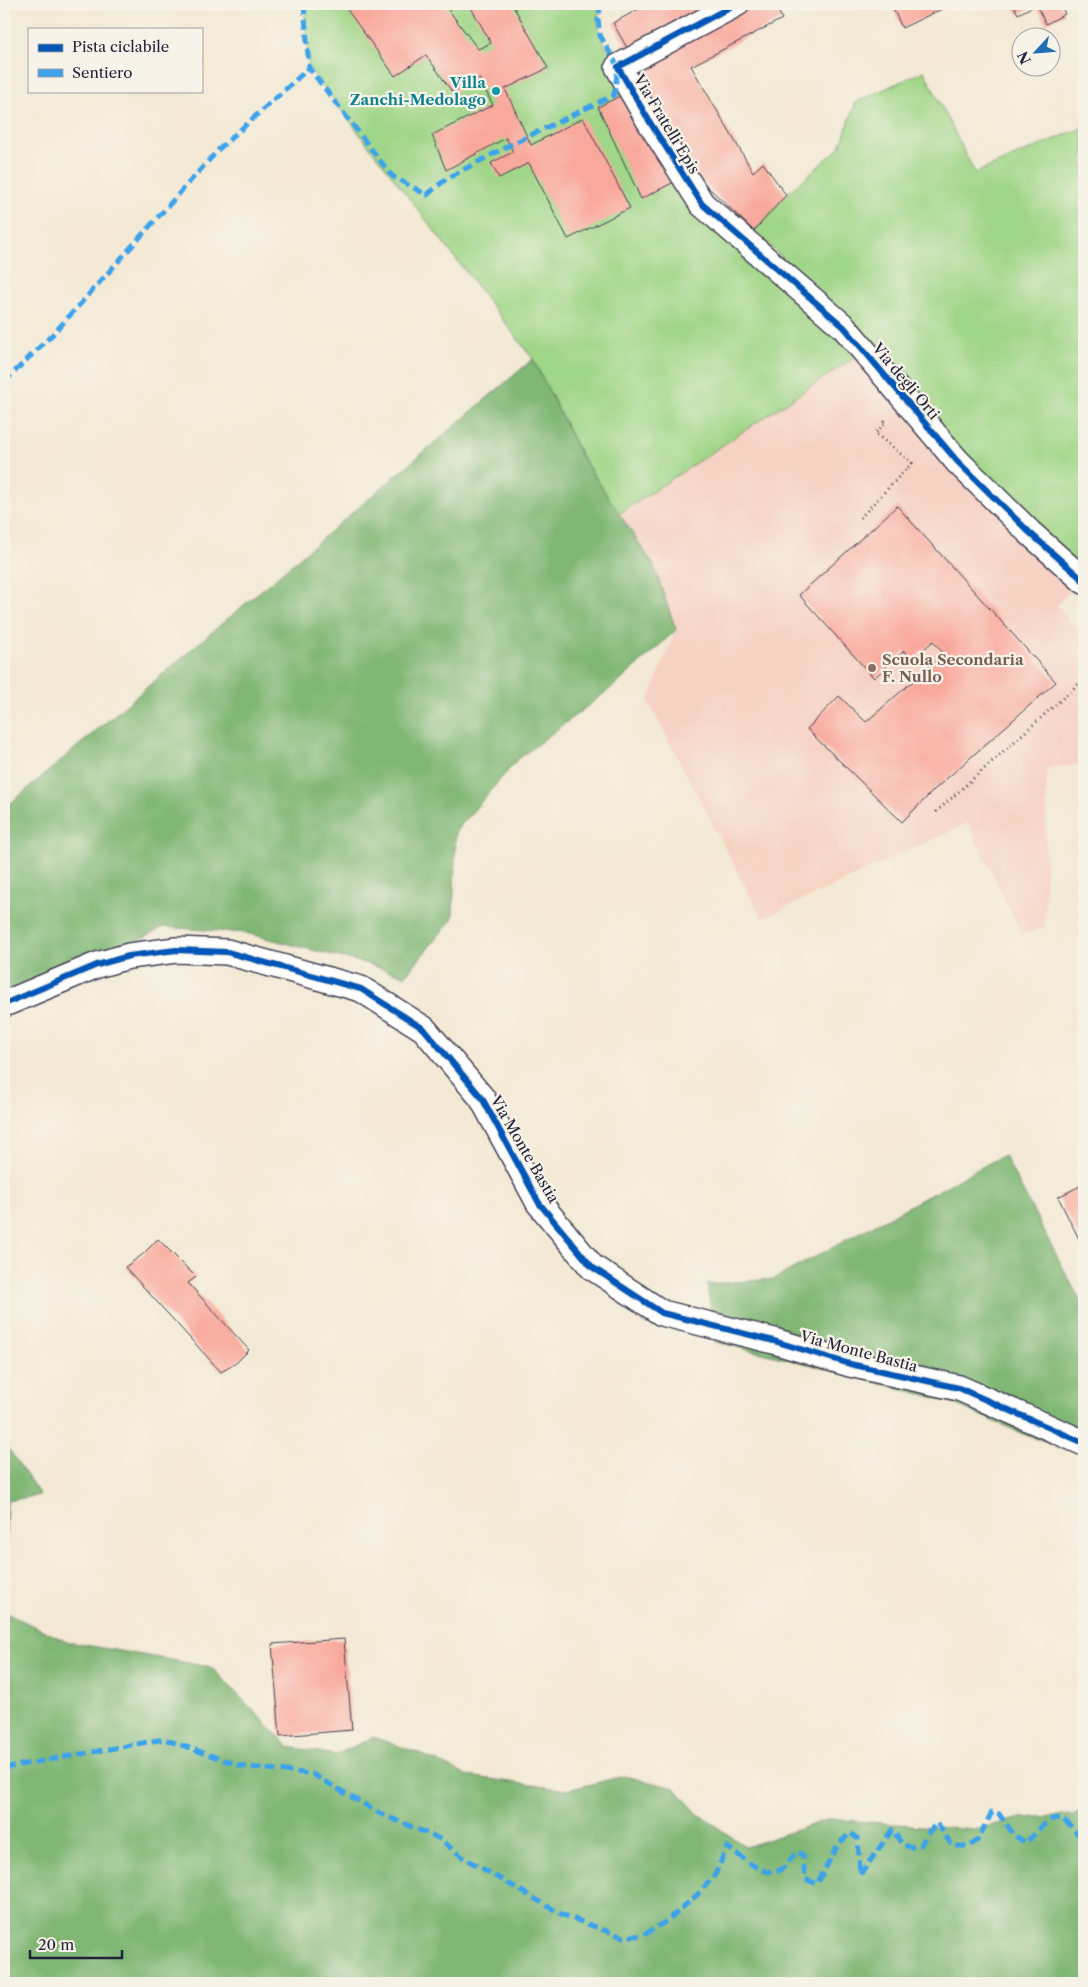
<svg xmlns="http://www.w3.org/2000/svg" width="1088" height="1987" viewBox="0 0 1088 1987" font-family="'Libre Caslon Text',serif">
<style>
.built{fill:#f6d2c4}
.green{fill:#a0d688;stroke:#617c62}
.forest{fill:#80b774;stroke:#516c58}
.building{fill:#f9a99c}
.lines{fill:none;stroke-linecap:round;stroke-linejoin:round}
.minor-casing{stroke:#414052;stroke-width:28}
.path{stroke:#414052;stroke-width:3;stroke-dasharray:1 4;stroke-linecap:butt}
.minor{stroke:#fff;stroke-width:25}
.quiet{stroke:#3ea2ec;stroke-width:5;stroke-dasharray:10 5;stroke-linecap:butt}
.cycleway-casing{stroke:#f7f3e8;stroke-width:9}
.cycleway{stroke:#0057b8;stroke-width:6}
.culture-dot{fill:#0f9aa8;stroke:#f7f3e8;stroke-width:2}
.education-dot{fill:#8d6e63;stroke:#f7f3e8;stroke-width:2}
.labels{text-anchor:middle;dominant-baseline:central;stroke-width:4.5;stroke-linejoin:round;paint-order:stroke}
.culture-label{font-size:15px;font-weight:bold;fill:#0d838f;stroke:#f7f3e8;text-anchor:end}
.street-label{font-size:15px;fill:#22223b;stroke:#f7f3e8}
.education-label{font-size:15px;font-weight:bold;fill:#785e54;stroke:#f7f3e8;text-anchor:start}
</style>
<rect width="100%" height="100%" fill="#f7f3e8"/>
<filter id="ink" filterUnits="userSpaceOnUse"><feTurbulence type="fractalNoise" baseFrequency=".02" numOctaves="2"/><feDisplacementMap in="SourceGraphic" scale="10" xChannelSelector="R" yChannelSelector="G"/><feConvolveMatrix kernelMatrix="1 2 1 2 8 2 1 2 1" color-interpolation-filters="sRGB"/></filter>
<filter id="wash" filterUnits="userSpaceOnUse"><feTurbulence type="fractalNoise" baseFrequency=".0096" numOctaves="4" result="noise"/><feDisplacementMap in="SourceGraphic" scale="20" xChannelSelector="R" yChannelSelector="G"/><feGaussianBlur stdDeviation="1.12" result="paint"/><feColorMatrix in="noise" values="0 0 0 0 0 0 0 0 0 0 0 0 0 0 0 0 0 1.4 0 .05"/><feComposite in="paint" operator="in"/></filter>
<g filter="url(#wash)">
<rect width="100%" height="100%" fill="#f3e9d4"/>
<path class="built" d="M864,351L1076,585L1057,605L1084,636V764L1047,768L1045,927L1022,935L968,823L762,919L648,701L676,630L619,514Z"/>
<path class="green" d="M304,4H601L598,19L600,35L702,204L864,351L619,514L581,455L533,359L309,68Z
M924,71L975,173L1084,127V570L975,469L853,325L754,231L786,195L840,147L856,102Z"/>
<path class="forest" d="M533,359L581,456L654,566L676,630L619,682L517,760L456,831L453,918L405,976L368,964L246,933L164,927L117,951L4,992V809Z
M1004,1155L1084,1308V1450L1030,1437L950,1402L825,1368L715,1342L707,1284L774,1279Z
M4,1442L40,1495L7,1501L4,1609Z
M4,1612L68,1642L211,1667L289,1747L336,1755L373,1737L419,1753L468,1776L567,1790L624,1776L675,1788L697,1813L746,1847L829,1819L975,1830L1021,1818L1072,1815L1084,1810V1983H4Z"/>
<g id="blocks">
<path class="building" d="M343,4H444L478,49L491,43L469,4H512L548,68L505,89L531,145L583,118L630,208L568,239L529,163L499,178L491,163L513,152L506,138L446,170L432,135L493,105L479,78L453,93L426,55L395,76Z
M648,4H706L710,11L631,55L613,23Z
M744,4H775L782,19L691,66L753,172L763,163L786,195L754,231L686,166L629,65Z
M891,4H952L902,28Z
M1013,4H1060L1065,14L1046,24L1036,5L1018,14Z
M628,92L680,179L641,199L598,107Z
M897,506L1056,682L935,789L902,822L807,729L839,696L866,722L944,654L933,641L912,660L904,651L874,678L799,595Z
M1084,1184V1249L1058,1197Z
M158,1239L196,1277L188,1283L249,1350L235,1364L221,1372L125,1267L142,1255Z
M344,1639L352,1730L280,1736L272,1644Z"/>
</g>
</g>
<g filter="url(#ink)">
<use href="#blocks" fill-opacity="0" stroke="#414052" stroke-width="1"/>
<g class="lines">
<g class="minor-casing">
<path id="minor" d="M736,4L618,67L651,124L702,204L844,327L957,461L1029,532L1084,581
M4,1004L97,965L129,956L176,950L227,952L361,989L424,1029L482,1098L539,1203L592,1267L662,1313L774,1341L850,1364L959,1388L1084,1443"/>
</g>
<path class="path" d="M860,518L912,463L875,433L886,423L884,421
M936,812L1084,679"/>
<use href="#minor" class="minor"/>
<path class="quiet" d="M304,4L309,68L392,176L427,195L446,179L510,145L614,95L618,67L600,35L598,19L601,4
M4,382L55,332L219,149L309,68
M4,1768L164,1739L241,1766L312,1774L381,1814L438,1838L464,1858L563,1915L623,1937L644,1935L668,1920L697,1895L715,1875L727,1847C741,1855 763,1879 780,1870C786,1866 792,1857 797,1852L803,1855L805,1879L817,1884L838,1845L850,1833L858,1839L860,1875L892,1830L903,1845L912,1847L921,1845L927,1834L937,1823L951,1844L957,1846H968L977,1841L992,1812L999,1814L1014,1835L1026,1843C1050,1819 1055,1804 1082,1839L1084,1838"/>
<g class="cycleway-casing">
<path id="cycleway" d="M736,4L618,67L651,124L702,204L844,327L957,461L1029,532L1084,581
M4,1004L97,965L129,956L176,950L227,952L361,989L424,1029L482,1098L539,1203L592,1267L662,1313L774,1341L850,1364L959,1388L1084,1443"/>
</g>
<use href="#cycleway" class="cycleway"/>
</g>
</g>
<circle class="culture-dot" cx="496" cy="91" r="5"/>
<circle class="education-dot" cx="872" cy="668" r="5"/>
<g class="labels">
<g class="culture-label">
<text x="486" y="82">Villa<tspan x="486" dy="17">Zanchi-Medolago</tspan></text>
</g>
<g class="street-label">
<text transform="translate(667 124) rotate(59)">Via Fratelli Epis</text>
<text transform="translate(906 381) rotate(50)">Via degli Orti</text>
<text transform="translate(525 1149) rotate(60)">Via Monte Bastia</text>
<text transform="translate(859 1351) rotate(15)">Via Monte Bastia</text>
</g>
<g class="education-label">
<text x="882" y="659">Scuola Secondaria<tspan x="882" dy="17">F. Nullo</tspan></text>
</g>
</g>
<rect width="1088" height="1987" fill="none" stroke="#f7f3e8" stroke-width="20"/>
<rect x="28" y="28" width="175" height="65" fill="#f7f3e8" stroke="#a29fa3"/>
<rect x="38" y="44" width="25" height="8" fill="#0057b8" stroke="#a29fa3"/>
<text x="72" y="52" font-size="15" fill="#22223b">Pista ciclabile</text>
<rect x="38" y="69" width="25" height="8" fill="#3ea2ec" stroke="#a29fa3"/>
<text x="72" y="78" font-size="15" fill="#22223b">Sentiero</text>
<g transform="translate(1036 52) rotate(244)"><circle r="24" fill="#f7f3e8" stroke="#a29fa3"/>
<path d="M0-4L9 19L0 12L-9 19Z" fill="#1f6fb2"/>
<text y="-8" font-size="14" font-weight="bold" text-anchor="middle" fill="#22223b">N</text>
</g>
<path d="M30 1950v8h92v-8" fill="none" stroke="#22223b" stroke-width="2.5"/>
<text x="38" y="1950" font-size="15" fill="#22223b" stroke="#f7f3e8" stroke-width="4" paint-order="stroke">20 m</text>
</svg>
